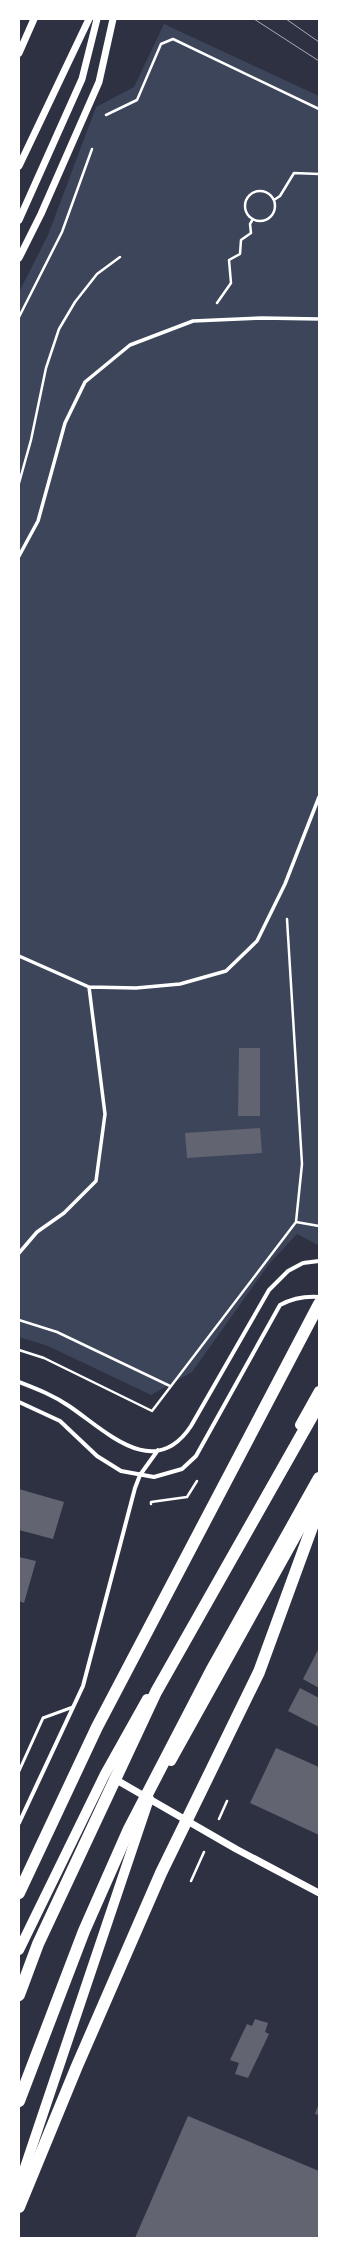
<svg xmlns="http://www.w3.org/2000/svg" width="338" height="2257" viewBox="0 0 338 2257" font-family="'Fira Sans Condensed',sans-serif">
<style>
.green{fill:#3c4559}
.building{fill:#626471}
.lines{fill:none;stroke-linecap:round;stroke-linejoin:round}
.path{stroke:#fff;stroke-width:2.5}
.service{stroke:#fff;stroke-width:3}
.pedestrian{stroke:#fff;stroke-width:3.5}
.minor{stroke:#fff;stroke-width:4}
.tertiary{stroke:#fff;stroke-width:7}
.primary{stroke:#fff;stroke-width:10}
.motorway{stroke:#fff;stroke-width:12}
.tram{stroke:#abadb3;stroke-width:1}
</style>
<rect width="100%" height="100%" fill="#2d3142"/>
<path class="green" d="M164,24L319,96V1242L318,1245L297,1234L269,1264L192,1372L151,1395L48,1346L19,1337V292L48,235L96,107L134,87Z"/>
<path class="building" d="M239,1048H260V1116H238Z
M260,1128L262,1153L187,1158L185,1133Z
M19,1489L64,1502L53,1539L19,1530Z
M19,1557L36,1561L24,1603L19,1601Z
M319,1648V1688L303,1679Z
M300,1688L319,1698V1727L288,1711Z
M276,1748L319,1767V1835L250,1803Z
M255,2019L268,2023L265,2032L269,2034L248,2078L235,2074L239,2063L230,2060L247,2024L252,2026Z
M319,2103V2115L315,2114Z
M188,2116L319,2171V2238H135Z"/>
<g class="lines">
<path class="path" d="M106,115L137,100L161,44L173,39L319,109
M245 206a15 15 0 1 1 30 0a15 15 0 1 1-30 0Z
M274,200L280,196L294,173L319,174
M217,303L231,283L229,260L240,254L241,240L251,233L250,224L253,219
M19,317L62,232L92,149
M19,483L31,440L46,368L59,329L75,302L97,274L120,257
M287,919L302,1164L296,1222L319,1226
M19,1320L57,1332L170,1386
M19,1350L44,1358L152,1411L296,1222
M151,1504V1502L187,1497L197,1481
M219,1819L227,1801
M191,1881L204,1852"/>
<path class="service" d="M19,1771L43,1718L73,1707"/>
<path class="pedestrian" d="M19,556L38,521L65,423L85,382L130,345L193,321L262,318L319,319
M19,956L89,987L136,988L180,984L226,971L257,941L285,884L319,797
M19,1253L37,1232L64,1213L96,1181L105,1114L89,987"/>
<path class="minor" d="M19,1382C37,1389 53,1395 69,1406C106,1431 154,1482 191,1426L269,1290L288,1271L303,1263L319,1261
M19,1402L60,1421L97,1456L121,1471L154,1477L182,1469L196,1456L280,1305C293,1298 305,1296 319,1297
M19,1823L83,1686L135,1488L140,1475L158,1450"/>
<path class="tertiary" d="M19,53L34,19
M19,166L89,19
M19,220L82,79L97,19
M19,258L41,214L99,82L113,19
M113,1778L236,1849L319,1893"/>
<path class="primary" d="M300,1425L319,1391
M171,1761L319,1495
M19,1950L105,1774L147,1699
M19,2185L149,1799"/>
<path class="motorway" d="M19,1893L97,1727L319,1304
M19,1995L38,1944L156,1692L319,1404
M19,2101L84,1931L129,1829L211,1671L319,1478
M19,2207L77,2066L161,1873L259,1672L319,1508"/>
<path class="tram" d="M254,19L319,61
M286,19L319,42"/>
</g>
<rect width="338" height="2257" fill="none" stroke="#ffffff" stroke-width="40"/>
</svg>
